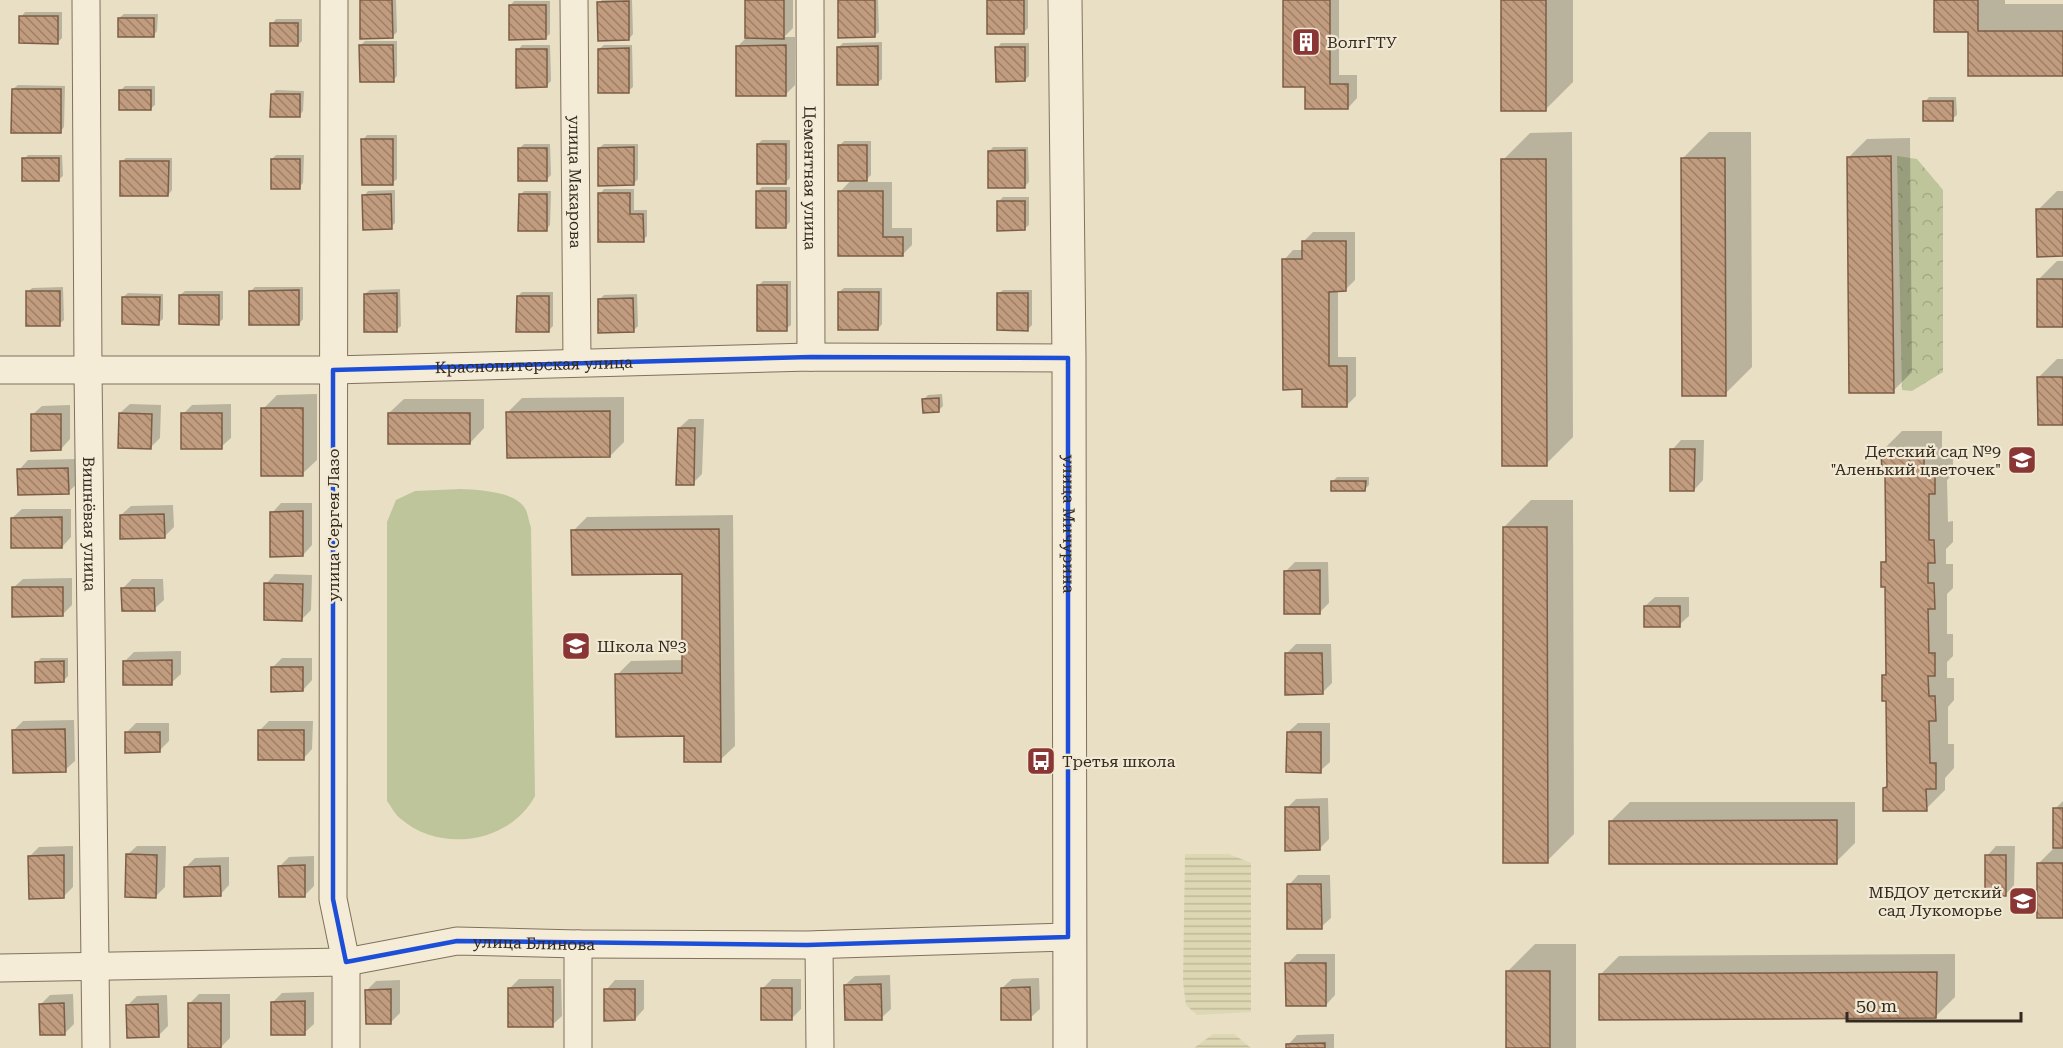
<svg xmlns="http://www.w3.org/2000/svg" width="2063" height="1048" viewBox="0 0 2063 1048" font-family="'Roboto Serif',serif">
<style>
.farmland{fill:url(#farmland-rules)}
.grass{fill:#bfc59a}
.forest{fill:url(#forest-crowns)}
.shadow{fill:#0003}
.building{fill:url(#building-back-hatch);stroke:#7d5d46;stroke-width:1.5}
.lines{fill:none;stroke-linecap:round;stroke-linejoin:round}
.minor-casing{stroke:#81715d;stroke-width:29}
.tertiary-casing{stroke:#81715d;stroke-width:35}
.minor{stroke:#f4ecd7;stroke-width:27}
.tertiary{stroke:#f4ecd7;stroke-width:33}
.marked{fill:none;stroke:#1d4ed8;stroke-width:4.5;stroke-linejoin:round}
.labels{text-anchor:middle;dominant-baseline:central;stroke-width:4.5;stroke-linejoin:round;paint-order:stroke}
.poi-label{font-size:16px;fill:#33291f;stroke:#f1e9d3;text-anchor:start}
.street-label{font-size:16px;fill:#33291f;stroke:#f1e9d3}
</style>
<defs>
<pattern id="farmland-rules" width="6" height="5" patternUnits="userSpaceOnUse" patternTransform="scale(1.5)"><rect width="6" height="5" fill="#ddd7b3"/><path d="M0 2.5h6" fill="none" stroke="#beb99a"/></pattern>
<pattern id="forest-crowns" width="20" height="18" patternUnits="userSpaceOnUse" patternTransform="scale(1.5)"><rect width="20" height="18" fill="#bfc59a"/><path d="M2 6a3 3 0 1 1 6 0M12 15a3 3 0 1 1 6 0" fill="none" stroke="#a5a984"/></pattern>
<pattern id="building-back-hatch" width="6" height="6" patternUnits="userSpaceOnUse" patternTransform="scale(1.5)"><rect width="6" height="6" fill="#c29c7f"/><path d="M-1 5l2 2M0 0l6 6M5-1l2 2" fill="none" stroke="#9e7f67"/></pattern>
</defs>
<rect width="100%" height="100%" fill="#e8dfc4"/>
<path class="farmland" d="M1185,854H1229L1251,863V1012L1197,1015L1186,1005L1183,982Z
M1213,1034H1234L1251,1048H1194Z"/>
<path class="grass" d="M461,489C479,490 517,491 526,510C528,515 529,522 531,528L535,796C511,842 441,854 401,819C395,815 391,806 387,801V522L396,500L415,491Z"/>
<path class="forest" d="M1897,156L1917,159L1943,190V372L1912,391L1902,390Z"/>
<path class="shadow" d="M361,0H396L397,32L392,37Z
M602,0H632L633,34L629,39L599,3Z
M747,0H793V28L784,37H795V85L786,94L737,47L747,37Z
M839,0H878L879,32L874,36Z
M988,0H1028V28L1024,32Z
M1284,0H1339V75H1357V98L1348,108L1306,85Z
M1502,0H1573V82L1546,109Z
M1935,0H2005V4H2063V74L1970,30Z
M514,1H550V34L545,38L510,6Z
M25,12H62V38L58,42L21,17Z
M124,14H158L157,31L153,36L119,18Z
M276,19H302V41L298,45L272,24Z
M365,41H397V76L393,80L360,46Z
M882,42V79L877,83L839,47L843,43Z
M1001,43H1029V76L1025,80L997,48Z
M522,45H550L551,81L546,86L518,50Z
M604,45H632L633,87L628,91L599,49Z
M18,85L65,86L64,127L60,132L13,89Z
M125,86H155V105L150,109L120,91Z
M276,90L304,91L303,111L299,116L272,95Z
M1929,97H1956L1957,115L1952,119L1925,102Z
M1572,132L1573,437L1546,464L1503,160L1530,133Z
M1709,132H1751L1752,367L1725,394L1682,159Z
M367,135H397V179L392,183L363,140Z
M1910,138L1912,372L1893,391L1848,158L1867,139Z
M762,140H790V178L786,182L758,144Z
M844,141H871V175L867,179H854V182H892V228H912V245L902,255H840V192L852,179L839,146Z
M524,144H550L551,175L546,180L520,148Z
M604,144H638V179L633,184L599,148Z
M993,147H1028L1029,182L1024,187L989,152Z
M28,155H62L63,176L58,180L24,159Z
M276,155H304L303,183L299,187L272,159Z
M126,158H172V190L168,195L121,162Z
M762,187H790V222L786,226L757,192Z
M604,189H634V210H647V236L643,240L600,194Z
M395,190V223L391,227L364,196L368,191Z
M524,191H551L550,225L546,230L520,195Z
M2057,191H2063V255L2038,210Z
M1003,197H1029V225L1024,229L998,202Z
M1313,232H1355V280L1345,290H1338V357H1356V396L1346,406L1304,388L1284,260L1293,250H1304V241Z
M2057,261H2063V326L2038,280Z
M763,281H791V325L786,329L758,286Z
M63,287L64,320L59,324L28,292L32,288Z
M255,287H303V319L299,324L251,291Z
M844,288H882V324L878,329L839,292Z
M400,289L401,326L396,330L365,294L370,290Z
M1003,290H1032V325L1028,329L998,294Z
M185,291H223V319L218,323L180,295Z
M522,292H553V326L549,330L518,296Z
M128,293L163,294V319L158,323L123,297Z
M637,294L638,326L633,331L599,300L604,295Z
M2057,359H2063V423L2038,378Z
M317,394V460L302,474L263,409L277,395Z
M942,394L943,406L938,411L924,399L928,395Z
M624,397V442L610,456L508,412L522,398Z
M404,399H484V428L470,443L389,413Z
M130,404L161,405L160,438L150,448L120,413Z
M231,404V438L221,447L183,414L192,405Z
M70,405V439L61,449L32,415L42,406Z
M689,419H704L702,474L693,483L679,428Z
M1902,431H1942V454H1953V474L1947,480L1948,522L1953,521V542L1946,549V564H1953V588L1947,594V634H1953V656L1947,662V678H1954V700L1948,707V744H1954V768L1945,778V790L1926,809L1884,788L1889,784L1888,699L1883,676L1887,672V586L1882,563L1888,558L1887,472L1883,450Z
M1681,440H1704L1703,480L1694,490L1672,450Z
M77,459L78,483L68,492L19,470L28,460Z
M1337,477H1369V485L1365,489L1333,481Z
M1531,500H1573L1574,834L1547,861L1504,527Z
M281,503H312V545L303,555L272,513Z
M173,505L174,527L164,537L121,515L131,506Z
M22,509H71V537L62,547L12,518Z
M733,515L735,746L720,760L685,734L617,675L631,661L684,660L683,573L573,531L587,517Z
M1295,562H1328L1329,603L1320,612L1285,572Z
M275,574L312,575L311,610L302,619L266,584Z
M72,578V605L62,615L13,588L23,579Z
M132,579H163L164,600L154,609L122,589Z
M1655,597H1689V616L1679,625L1645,606Z
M1296,644H1331L1332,683L1322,693L1286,654Z
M181,651V674L171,683L124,662L134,652Z
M41,658H68V676L63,681L37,662Z
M282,658H312V680L303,690L272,668Z
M74,720L75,761L65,770L13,731L23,721Z
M269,721H313L312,749L303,759L260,730Z
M136,723H169V741L159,751L126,733Z
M1298,723H1330V762L1320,771L1288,732Z
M1328,798L1329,839L1319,849L1287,808L1296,799Z
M2063,801V916L2038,864L2055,847V809Z
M1630,802H1855V843L1836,862L1611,821Z
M73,846V887L63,897L30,856L39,847Z
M137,846H166L165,887L156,896L127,855Z
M1996,846H2015L2014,885L2005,895L1987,856Z
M314,856V886L305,895L280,866L289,857Z
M229,857V885L220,895L185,868L195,858Z
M1298,875H1330L1331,918L1321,927L1289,885Z
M1535,944H1576V1048H1508V971Z
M1297,954H1335V995L1326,1005L1287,964Z
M1955,954V997L1936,1016L1600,975L1619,956Z
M890,975L891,1009L881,1018L845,985L855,976Z
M1039,978L1040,1009L1030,1018L1002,988L1012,979Z
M519,979H561L562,1016L552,1025L509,989Z
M772,979H801V1009L792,1018L762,989Z
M400,980V1013L391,1022L367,990L376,981Z
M615,980H644V1009L635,1019L606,990Z
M314,992V1024L304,1033L273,1002L282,993Z
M73,994L74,1024L65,1033L41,1004L50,995Z
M199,994H230V1038L221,1047L189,1004Z
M167,995L168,1026L158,1036L127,1006L137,996Z
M1334,1034V1048H1288V1045L1297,1035Z"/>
<path class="building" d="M360,0H392L393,38L360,39Z
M745,0H784V39L745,38Z
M838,0H875V37L838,38Z
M987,0H1024V34H987Z
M1283,0H1330V84H1348V109H1305V87H1283Z
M1501,0H1546V111H1501Z
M1934,0H1978V31H2063V76H1968V32H1934Z
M629,1V40L598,41L597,2Z
M509,5H546V39L509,40Z
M19,16H58V44L19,43Z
M118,18H154V37H118Z
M270,23H298V46H270Z
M359,45H393L394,82H360Z
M786,45V96H736V46Z
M878,46V85H837V47Z
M995,47H1025V81L996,82Z
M629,48V93H598V49Z
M516,49H547V87L516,88Z
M12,89H61V133H11Z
M119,90H151V110H119Z
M271,94H300V117H270Z
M1923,101H1953V121H1923Z
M361,139H393V185H362Z
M757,144H786V184H757Z
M838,145H867V181H838Z
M634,147V185L598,186V148Z
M518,148H547V181H518Z
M1025,150V188H988V151Z
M1891,156L1894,393H1849L1847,157Z
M22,158H59V181H22Z
M1681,158H1725L1726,396H1682Z
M271,159H300V189H271Z
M1501,159H1546L1547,466H1502Z
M120,161H169L168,196H120Z
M756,191H786V228H756Z
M838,191H883V237H903V256H838Z
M598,193H630V214H643L644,242H598Z
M391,194L392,229L363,230L362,195Z
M519,194H547V231H518Z
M997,201H1025V230L997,231Z
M2036,209H2063V256L2037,257Z
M1302,241H1346V291L1329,292V366H1347V407H1302V389L1283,390L1282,259H1302Z
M2037,279H2063V327H2037Z
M757,285H787V331H757Z
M299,290V325H249V291Z
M26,291H60V326H26Z
M838,292H879L878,330H838Z
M397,293V332H364V294Z
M997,293H1028V331L997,330Z
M179,295H219V325L179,324Z
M517,296H549V332H516Z
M122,297H160L159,325L122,324Z
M633,298L634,332L598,333V299Z
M2037,377H2063V425H2038Z
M939,398V412L923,413L922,399Z
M261,408H303V476H261Z
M610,411V457L507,458L506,412Z
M119,413L152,414L151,449L118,448Z
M181,413H222V449H181Z
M388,413H470V444H388Z
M31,414H61V450L31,451Z
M678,428H695L694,485H676Z
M1670,449H1695L1694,491H1670Z
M1881,449H1924V472H1935V494H1929V540H1934L1935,563H1928V583H1934L1935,609H1928L1929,653H1935V676H1928L1929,696H1935L1936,721H1929L1930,763H1936V789H1926L1927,811H1883V788L1887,787L1886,701H1882V675H1886L1885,587H1881V562H1886L1885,474H1882Z
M68,468L69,494L18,495L17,469Z
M1331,481H1366L1365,491H1331Z
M303,511V556L270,557V512Z
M164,514L165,538L120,539V515Z
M62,517V548H11V518Z
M1503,527H1547L1548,863H1503Z
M719,529L721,762H684V736L616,737L615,674L682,673V574L572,575L571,530Z
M1320,570V614H1284V571Z
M264,583L303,584L302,621L264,620Z
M12,587H63V616L12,617Z
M121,588H154L155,611H122Z
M1644,606H1680V627H1644Z
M1285,653H1322L1323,694L1285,695Z
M172,660V685H123V661Z
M64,661V682L35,683V662Z
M271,667H303V691L271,692Z
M65,729L66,772L13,773L12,730Z
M258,730H304V760H258Z
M125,732H160V752L125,753Z
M1287,732H1321V773L1286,772Z
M1285,807H1319L1320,850L1285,851Z
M2053,808H2063V848H2053Z
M1837,820V864H1609V821Z
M126,854L157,855L156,898L125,897Z
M64,855V898L29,899L28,856Z
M1985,855H2006V896H1985Z
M2037,863H2063V918H2037Z
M305,865V897H279L278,866Z
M220,866L221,896L184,897V867Z
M1287,884H1321L1322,929H1287Z
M1285,963H1326V1006H1286Z
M1506,971H1550V1048H1506Z
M1937,972L1936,1018L1599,1020V974Z
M881,984L882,1020H845L844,985Z
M553,987V1027H508V988Z
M1030,987L1031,1020H1001V988Z
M761,988H792V1020H761Z
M391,989V1024H366L365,990Z
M604,989H635V1020L604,1021Z
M305,1001V1035H271V1002Z
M64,1003L65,1035H40L39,1004Z
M188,1003H221V1048H188Z
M158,1004L159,1037L127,1038L126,1005Z
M1325,1043V1048H1286V1044Z"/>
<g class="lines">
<g class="minor-casing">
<g id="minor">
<path id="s1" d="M86,0L88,371L96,1048"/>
<path d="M334,0L333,899L346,962V1048"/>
<path id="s2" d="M574,0L577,362"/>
<path id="s3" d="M810,0L811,357"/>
<path id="s4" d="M0,370H333L811,357L1068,358"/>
<path d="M578,944V1048"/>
<path d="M819,945L820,1048"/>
<path id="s5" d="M0,968L346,962L457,941L578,944L807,945L1068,937"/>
</g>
</g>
<g class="tertiary-casing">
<g id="tertiary">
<path id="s6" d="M1065,0L1069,358L1070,1048"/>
</g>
</g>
<use href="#minor" class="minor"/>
<use href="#tertiary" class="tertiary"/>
</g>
<path class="marked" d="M811,357L1068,358V937L807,945L457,941L346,962L333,899V370Z"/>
<defs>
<g id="building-square" transform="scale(1.5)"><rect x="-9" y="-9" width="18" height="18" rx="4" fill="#893634" stroke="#f1e9d3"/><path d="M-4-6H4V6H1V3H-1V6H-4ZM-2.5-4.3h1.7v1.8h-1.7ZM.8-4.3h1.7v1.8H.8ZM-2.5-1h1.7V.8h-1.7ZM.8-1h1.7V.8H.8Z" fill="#fff"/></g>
<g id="school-square" transform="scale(1.5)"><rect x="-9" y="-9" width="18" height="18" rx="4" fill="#893634" stroke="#f1e9d3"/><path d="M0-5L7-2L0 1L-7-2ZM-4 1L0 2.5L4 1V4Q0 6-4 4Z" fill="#fff"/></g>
<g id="bus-square" transform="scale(1.5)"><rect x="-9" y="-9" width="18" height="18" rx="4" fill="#893634" stroke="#f1e9d3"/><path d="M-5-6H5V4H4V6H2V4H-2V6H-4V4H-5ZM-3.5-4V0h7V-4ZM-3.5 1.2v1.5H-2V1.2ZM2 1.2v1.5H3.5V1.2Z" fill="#fff"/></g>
</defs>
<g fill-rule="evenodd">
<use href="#building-square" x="1306" y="42"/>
<use href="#school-square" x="2022" y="460"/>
<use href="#school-square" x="576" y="646"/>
<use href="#bus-square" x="1041" y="761"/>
<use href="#school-square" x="2023" y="901"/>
</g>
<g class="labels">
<g class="poi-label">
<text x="1327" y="42">ВолгГТУ</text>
<text x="2001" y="451" text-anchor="end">Детский сад №9<tspan x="2001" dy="18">"Аленький цветочек"</tspan></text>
<text x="597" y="646">Школа №3</text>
<text x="1062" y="761">Третья школа</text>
<text x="2002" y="892" text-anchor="end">МБДОУ детский<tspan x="2002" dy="18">сад Лукоморье</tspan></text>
</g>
<g class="street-label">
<text stroke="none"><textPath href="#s3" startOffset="178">Цементная улица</textPath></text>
<text stroke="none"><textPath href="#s2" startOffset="182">улица Макарова</textPath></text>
<text stroke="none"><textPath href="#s4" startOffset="534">Краснопитерская улица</textPath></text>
<text stroke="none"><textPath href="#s1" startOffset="524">Вишнёвая улица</textPath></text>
<text stroke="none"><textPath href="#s6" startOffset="524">улица Мичурина</textPath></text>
<text transform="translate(333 525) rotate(-90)">улица Сергея Лазо</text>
<text stroke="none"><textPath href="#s5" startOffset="536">улица Блинова</textPath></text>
</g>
</g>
<path d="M1847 1012v9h174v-9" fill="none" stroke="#33291f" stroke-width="3"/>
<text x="1856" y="1012" font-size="18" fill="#33291f" stroke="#f1e9d3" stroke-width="4.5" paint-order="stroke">50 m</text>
</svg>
